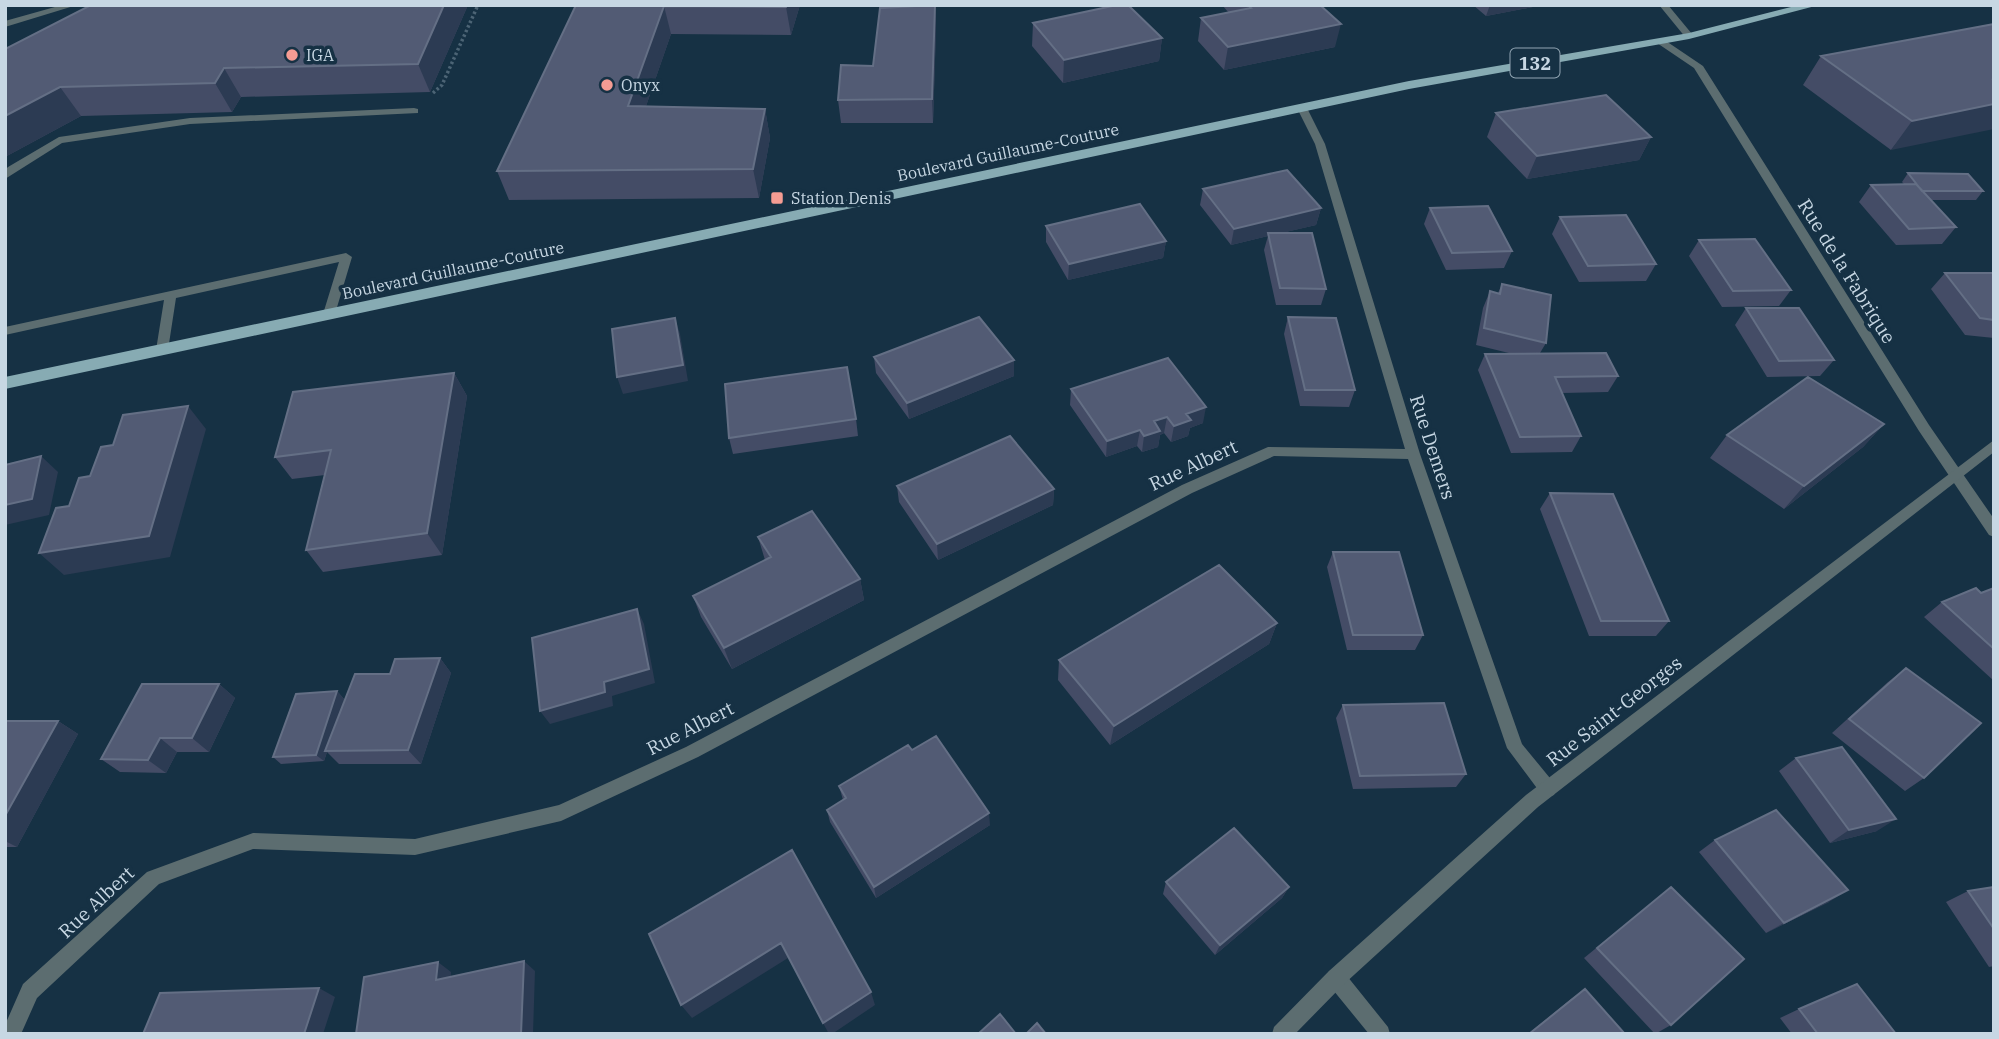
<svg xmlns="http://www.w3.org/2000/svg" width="1999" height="1039" viewBox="0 0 1999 1039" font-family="'IBM Plex Serif',serif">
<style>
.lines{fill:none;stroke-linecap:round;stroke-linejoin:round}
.path{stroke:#4c6475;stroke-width:3.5;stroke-dasharray:2.5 2.5;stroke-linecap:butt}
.service{fill:#5c6d70;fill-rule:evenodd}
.minor{fill:#5c6d70;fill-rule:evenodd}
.tertiary{fill:#5c6d70;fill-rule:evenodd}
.primary{fill:#87abb3;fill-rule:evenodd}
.wall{fill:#444c66}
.shaded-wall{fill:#2c3b53}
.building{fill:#525b74;stroke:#646f85;stroke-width:2}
.poi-dot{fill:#f59c93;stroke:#163144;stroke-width:2.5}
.labels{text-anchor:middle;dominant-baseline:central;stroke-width:7;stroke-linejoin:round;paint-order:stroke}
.far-poi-label{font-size:16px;fill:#c7d7e3;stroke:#163144;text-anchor:start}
.far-street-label{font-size:16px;fill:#c7d7e3;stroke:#163144}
.shield{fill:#163144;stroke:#92a5b3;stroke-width:2}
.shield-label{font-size:18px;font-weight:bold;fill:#c7d7e3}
.street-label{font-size:19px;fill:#c7d7e3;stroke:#163144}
</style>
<rect width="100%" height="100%" fill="#163144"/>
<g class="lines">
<path class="path" d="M433,93L442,85L478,5"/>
<path class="service" d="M414,108L418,109V113L190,124L62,143L5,179V170L8,167L59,137L190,118Z
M346,253L352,257L335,314L329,318L323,314L339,262L176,298L168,350L162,354L156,350L164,300L5,335V327Z"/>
<path class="minor" d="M62,5H77L5,27V21Z
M1659,5H1668L1692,34V38H1686Z
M1657,39H1663L1703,66L1929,425L1994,519V537L1989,535L1919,431L1694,68L1657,43Z
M1302,105L1307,108L1325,144L1420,454L1522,744L1554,783L1556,789L1554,795L1548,797L1542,795L1507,748L1408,459L1274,456L1192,493L698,757L561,821L415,855L253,849L159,884L37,998L21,1034H5V1025L23,984L147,872L253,833L415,839L559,805L686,747L1182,485L1268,447L1405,449L1315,144L1297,108Z
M1336,969L1343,971L1388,1027L1390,1034H1369L1329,985L1327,978L1329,971Z"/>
<path class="tertiary" d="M1994,440V452L1538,807L1343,985L1295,1034H1272L1274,1027L1329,971L1526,795Z"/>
<path class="primary" d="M1799,5H1819L1689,39L1409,89L5,389V377L1409,81L1689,33Z"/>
</g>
<path class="wall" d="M91,5H468L430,92L241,97L232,112L81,116L5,157Z
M576,5H800L791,35L671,34L646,106L765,109L770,138L759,198L509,200L497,171Z
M935,5L936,28L933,123H841L838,100Z
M1222,5H1320L1335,47L1224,70L1198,41L1201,18L1229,13Z
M1473,5H1543L1486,16Z
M1033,23L1162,38L1159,61L1063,83L1032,46Z
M1994,24L1891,150L1803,85L1821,56Z
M1496,113L1651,137L1639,160L1527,179L1487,137Z
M1908,173L1983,191L1976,200H1931L1956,227L1942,244L1896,245L1859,202L1871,185L1904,184L1902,182Z
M1203,189L1321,208L1316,225L1281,233L1326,289L1321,305H1276L1264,250L1268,236L1231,245L1200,205Z
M1430,208L1512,251L1504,268L1446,270L1424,224Z
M1560,217L1656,264L1646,281L1579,282L1552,234Z
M1046,226L1166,241L1163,258L1068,280L1046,242Z
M1699,240L1791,290L1779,306L1722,307L1689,256Z
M1945,273H1994V338L1965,335L1931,289Z
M1502,284L1546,343L1540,353L1618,376L1608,392L1562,393L1581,436L1572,452L1511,453L1478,370L1485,354H1513L1476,345L1483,308L1490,291L1498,293Z
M1746,308L1834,360L1820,376L1767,377L1735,325Z
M1288,317L1355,390L1349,407L1300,406L1284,334Z
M874,357L1014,376L909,419L876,373Z
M454,373L467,396L442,555L323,572L306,550L325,475L292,479L275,457Z
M1071,389L1203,423L1190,428L1188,436L1171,442L1164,433L1160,435L1158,447L1142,452L1137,446L1106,457L1070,405Z
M856,419L858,436L733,454L729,438Z
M1884,424L1863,447L1784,509L1710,458L1727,435Z
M897,486L1054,489L1053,505L938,560L899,502Z
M1550,493L1669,621L1656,636H1589L1540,509Z
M758,537L860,579L864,600L732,669L701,617L693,596L765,560Z
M1333,552L1423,635L1415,650H1347L1327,567Z
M1994,588V681L1924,617L1942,602L1981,593Z
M1277,623L1269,644L1110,745L1058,680L1059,660Z
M440,658L451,673L421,764H339L327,752L324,761L281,764L273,757L337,691L344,699L339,715L390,674Z
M1906,668L1924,778L1905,791L1832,733L1888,682Z
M219,684L235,698L209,752H177L166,773L120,772L101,759Z
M1343,705L1466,774L1456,787L1353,789L1336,718Z
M5,721H58L78,734L17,847H5Z
M912,750L990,825L876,898L830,822L827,810L843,800L839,786Z
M1796,758L1877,831L1830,843L1779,771Z
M1715,840L1829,902L1766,933L1699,852Z
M1166,882L1289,887L1282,898L1215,955L1163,894Z
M1671,887V1025L1655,1034L1584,958Z
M1994,887V966L1989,967L1946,902L1968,891Z
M1585,989L1625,1034H1528L1571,999Z
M1799,1009L1896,1034H1792L1780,1018Z"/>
<path class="shaded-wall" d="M444,5H468L430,92L418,64Z
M787,5H800L791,35L786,7Z
M935,5L936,28L933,123L932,99Z
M1490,5H1543L1486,16Z
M664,6L671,34L636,135L628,106Z
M1341,24L1335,47L1224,70L1228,47Z
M1162,38L1159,61L1063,83L1064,60Z
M224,68L241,97L232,112L215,83Z
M60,87L81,116L5,157V116Z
M1994,104V129L1891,150L1912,121Z
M765,109L770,138L759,198L753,169Z
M1651,137L1639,160L1527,179L1537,156Z
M1321,208L1316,225L1269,236L1268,233V236L1231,245L1234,229Z
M1166,241L1163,258L1068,280L1069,264Z
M675,318L680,334L688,381L623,394L617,377Z
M1014,360V376L909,419L907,403Z
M454,373L467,396L442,555L427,533Z
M188,406L206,429L170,557L64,575L39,553Z
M1206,407L1203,423L1190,428L1188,436L1171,442L1174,426L1186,414Z
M1167,417L1164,433L1160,435L1158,447L1142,452L1144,436L1154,421Z
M1884,424L1863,447L1784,509L1804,486Z
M1140,430L1137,446L1106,457L1107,441Z
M41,456L58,472L49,515L5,525V505Z
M1054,489L1053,505L938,560L937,544Z
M860,579L864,600L732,669L724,648Z
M637,609L644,624L655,683L612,696L613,706L550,724L540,711L604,682Z
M1277,623L1269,644L1110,745L1114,726Z
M440,658L451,673L421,764L408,750Z
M219,684L235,698L209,752L192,738Z
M337,691L344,699L327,751H325L327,752L324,761L316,755Z
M58,721L78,734L17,847L5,841V816Z
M160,738L177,752L166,773L148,760Z
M989,813L990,825L876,898L874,887Z
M1896,819L1877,831L1830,843L1849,830Z
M1289,887L1282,898L1215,955L1220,945Z
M1848,890L1829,902L1766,933L1784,923Z
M781,943L788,958L692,1018L681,1005Z
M524,961L535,971L533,1034H521Z
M438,962L451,972L450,989L436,980Z
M319,988L335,997L323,1034H304Z
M871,992L875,1005L832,1034H829L823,1023Z"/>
<path class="building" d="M91,5H444L418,64L224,68L215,83L60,87L5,116V49Z
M576,5H787L786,7L664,6L628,106L765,109L753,169L497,171Z
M935,5L932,99L838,100L841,65L873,66L880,8Z
M1117,5H1128L1162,38L1064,60L1033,23Z
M1248,5H1320L1341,24L1228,47L1201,18L1251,8Z
M1994,24V79H1992L1994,80V104L1912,121L1821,56Z
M1606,95L1651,137L1537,156L1496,113Z
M1287,170L1321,208L1234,229L1203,189Z
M1908,173L1968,174L1983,191H1922Z
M1916,184L1956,227L1909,229L1871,185Z
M1140,204L1166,241L1069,264L1046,226Z
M1488,206L1512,251L1452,253L1430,208Z
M1626,215L1656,264L1588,266L1560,217Z
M1268,233H1312L1326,289L1280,288Z
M1755,239L1791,290L1733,291L1699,240Z
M1945,273H1994V320L1980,318Z
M1502,284L1551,295L1546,343L1484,328L1490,291L1500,294Z
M1746,308H1799L1834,360L1779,361Z
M979,317L1014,360L907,403L874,357Z
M1288,317L1336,318L1355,390H1305Z
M675,318L683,365L617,377L612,329Z
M1606,353L1618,376L1555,377L1581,436L1520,437L1485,354Z
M1168,358L1206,407L1186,414L1191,420L1174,426L1167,417L1154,421L1160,431L1144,436L1140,430L1107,441L1071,389Z
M847,367L856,419L729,438L725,384Z
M454,373L427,533L306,550L331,450L275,457L293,392Z
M1808,377L1884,424L1804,486L1727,435Z
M188,406L149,536L39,553L56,508L69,506L79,478L90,476L101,447L113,445L123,415Z
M1010,436L1054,489L937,544L897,486Z
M41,456L32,499L5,505V465Z
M1550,493L1613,494L1669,621H1601Z
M812,511L860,579L724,648L693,596L771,557L758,537Z
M1333,552H1399L1423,635H1353Z
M1219,565L1277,623L1114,726L1059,660Z
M1976,588L1981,593L1994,588V649L1942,602Z
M637,609L649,669L604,682L605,692L540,711L532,638Z
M440,658L408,750L325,751L355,674H390L395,659Z
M1906,668L1981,723L1924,778L1849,719Z
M142,684H219L192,738H160L148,760L101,759Z
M337,691L316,755L273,757L296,694Z
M1444,703L1466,774L1360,776L1343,705Z
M5,721H58L5,816Z
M936,736L989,813L874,887L827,810L846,798L839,786L908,745L912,750Z
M1842,747L1896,819L1849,830L1796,758Z
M1776,810L1848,890L1784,923L1715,840Z
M1234,828L1289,887L1220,945L1166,882Z
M792,850L871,992L823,1023L781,943L681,1005L649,934Z
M1671,887L1744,959L1671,1025L1597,948Z
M1994,887V929L1968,891Z
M524,961L521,1034H356L364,977L438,962L436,980Z
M1857,984L1896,1034H1818L1799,1009Z
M319,988L304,1034H143L160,993Z
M1585,989L1625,1034H1529Z
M1000,1014L1016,1034H978Z
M1037,1023L1046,1034H1026Z"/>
<g class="poi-dot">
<circle cx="292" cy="55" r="7"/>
<circle cx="607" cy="85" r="7"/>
<rect x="770" y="191" width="14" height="14" rx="3.5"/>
</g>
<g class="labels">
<g class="far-poi-label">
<text x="306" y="55">IGA</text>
<text x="621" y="85">Onyx</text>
<text x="791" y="198">Station Denis</text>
</g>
<g class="far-street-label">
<text transform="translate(1008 152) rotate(-12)">Boulevard Guillaume-Couture</text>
<text transform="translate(453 270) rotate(-12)">Boulevard Guillaume-Couture</text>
</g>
<rect class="shield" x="1510.5" y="48.5" width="49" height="29" rx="5"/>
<g class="shield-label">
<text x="1535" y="63">132</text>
</g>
<g class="street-label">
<text transform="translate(1847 271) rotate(58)">Rue de la Fabrique</text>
<text transform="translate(1433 447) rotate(72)">Rue Demers</text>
<text transform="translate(1193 465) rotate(-25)">Rue Albert</text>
<text transform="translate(1614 711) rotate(-38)">Rue Saint-Georges</text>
<text transform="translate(690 728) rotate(-27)">Rue Albert</text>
<text transform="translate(96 902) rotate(-43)">Rue Albert</text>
</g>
</g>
<rect width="1999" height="1039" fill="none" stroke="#c7d7e3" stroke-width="14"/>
</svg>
